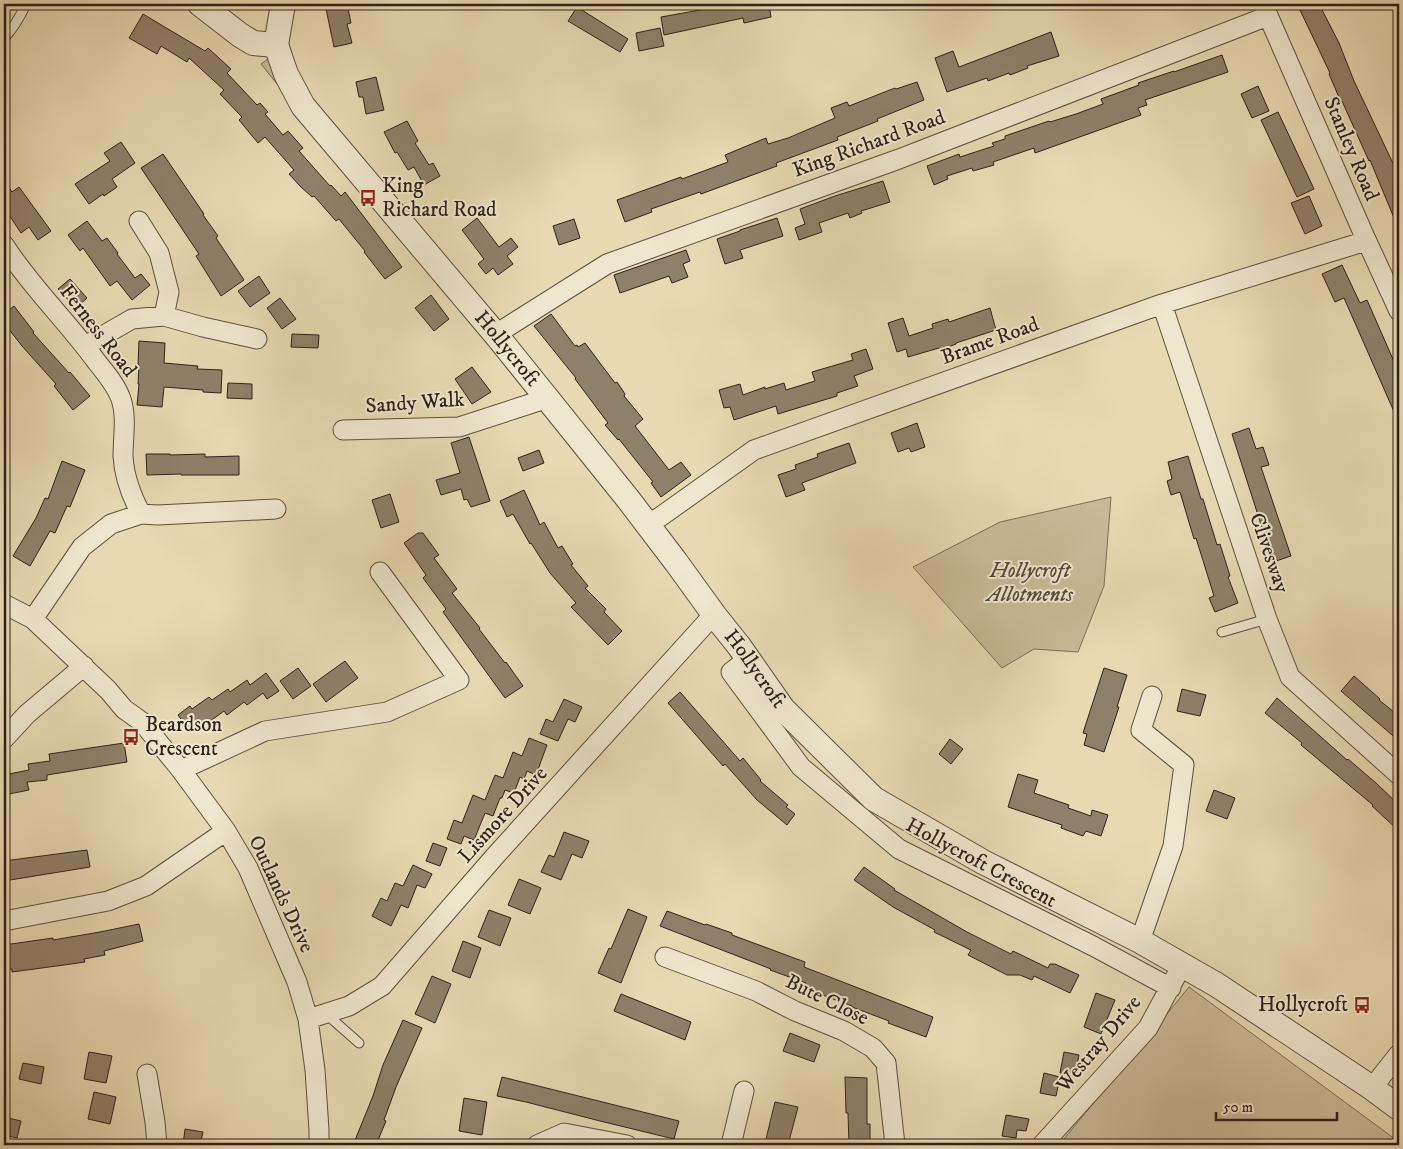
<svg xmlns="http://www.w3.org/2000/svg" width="1403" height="1149" viewBox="0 0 1403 1149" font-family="'IM FELL DW Pica',serif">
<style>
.green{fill:#c8bb98;stroke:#7b6e58}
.building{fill:#8e8169;stroke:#2e2119}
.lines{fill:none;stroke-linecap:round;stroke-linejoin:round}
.service-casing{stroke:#5c4f3f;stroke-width:11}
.minor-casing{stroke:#5c4f3f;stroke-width:21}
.tertiary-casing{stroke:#5c4f3f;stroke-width:26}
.service{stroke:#efe7cd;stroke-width:9}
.minor{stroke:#efe7cd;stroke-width:19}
.tertiary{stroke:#efe7cd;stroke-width:24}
.labels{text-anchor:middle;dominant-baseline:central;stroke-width:4;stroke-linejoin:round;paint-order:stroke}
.street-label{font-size:21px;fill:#2e2119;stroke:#efe7cd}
.poi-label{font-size:21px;fill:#2e2119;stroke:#efe7cd;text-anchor:start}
.park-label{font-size:21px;font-style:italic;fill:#544839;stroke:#efe7cd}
</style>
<rect width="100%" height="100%" fill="#e7dab2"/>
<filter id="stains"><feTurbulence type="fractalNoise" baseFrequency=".004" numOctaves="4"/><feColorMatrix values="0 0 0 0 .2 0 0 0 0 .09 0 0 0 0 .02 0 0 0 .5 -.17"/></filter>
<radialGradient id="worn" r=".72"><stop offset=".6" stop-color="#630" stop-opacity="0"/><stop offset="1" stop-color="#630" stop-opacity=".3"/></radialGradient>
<path class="green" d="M269,58L285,94L261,64Z
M1111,497L1104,586L1078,652L1034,649L1002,668L913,567L1000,522Z
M1189,987L1399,1142V1145H1059Z"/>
<path class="building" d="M325,4H347L351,23L347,24L352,43L334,47Z
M734,4H769L771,17L744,23L743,18L664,35L661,17Z
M1312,4H1319L1339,43L1354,81L1399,176V230L1370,160L1369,161L1342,101L1341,102L1329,74L1330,73L1300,10Z
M577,7L628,39L620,52L568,21Z
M143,14L205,51L208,48L231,69L227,73L257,105L260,103L268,112L265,114L283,135L288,131L303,148L299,151L330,186L331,185L341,196L345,192L402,267L385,279L364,252L365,251L339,219L336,221L314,196L312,197L300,186L289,174L294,170L265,137L258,143L239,120L242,117L220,94L224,90L189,58L187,62L161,46L157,54L129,38Z
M660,28L664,46L639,51L636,33Z
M1051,32L1059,56L1027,66L1028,68L1010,75L1009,73L988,81L987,78L947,92L935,58L953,51L959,67Z
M1222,55L1228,72L1145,100L1147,105L1138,108L1141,115L1035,153L1034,148L993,162L994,165L973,171L972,168L947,176L948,179L934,185L927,166L959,154L960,157L994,146L992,143L1005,139V136L1049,121L1050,122L1076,114L1103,104L1101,99L1139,85L1138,83L1174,71V72Z
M376,77L384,110L366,114L363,97H359L356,82Z
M917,82L924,100L877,119L878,121L837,137L838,140L776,163L777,166L766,170L701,194L700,192L651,209L652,212L625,222L617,200L681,177L682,179L728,162L725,155L766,138L768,144L788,138L835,118L831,108L847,102L849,106L895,88L896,89Z
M1258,86L1269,111L1252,118L1241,94Z
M1278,112L1314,189L1297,197L1261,120Z
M407,121L418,141L415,143L429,165L433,163L440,176L424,185L414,167L408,170L397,152L395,153L384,132Z
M121,142L135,163L112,179L117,187L104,196L103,194L89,204L75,184L110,161L104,153Z
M163,154L204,214L203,215L218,236L216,238L244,280L221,296L196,256L199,254L141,168Z
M4,180L12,192L19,187L51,231L38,240L29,227L21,233L4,207Z
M883,181L890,202L861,211L862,213L850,218L848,213L819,223L822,232L799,240L795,228L805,224L800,209L835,196Z
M1309,196L1322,226L1305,234L1291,203Z
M477,218L499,247L511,238L518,247L507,256L513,264L498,275L493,268L486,274L478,264L484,259L462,230Z
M777,218L783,236L740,250L743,258L725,264L717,239L740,231V230Z
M574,219L580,238L559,245L553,226Z
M87,221L102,241L107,238L118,253L117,254L135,278L141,274L150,285L132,300L117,281L110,286L83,248L80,251L68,235Z
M686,250L690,261L683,264L688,277L672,283L669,276L620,293L614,275Z
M1342,265L1360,303L1367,300L1399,373V423L1344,298L1335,302L1322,274Z
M259,276L270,293L250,307L238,291Z
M70,279L87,298L76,308L58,289Z
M431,295L449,319L434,331L415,308Z
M280,298L296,319L282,329L267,308Z
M14,306L34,332L33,333L69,373L70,372L90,396L73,410L54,386L56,384L22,346L4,323V314Z
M990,308L996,330L956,343V344L940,350L939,348L908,357L906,349L897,352L888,323L903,318L909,336L933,328L932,324L948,319L949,322Z
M551,314L575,346L577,345L578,347L585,343L615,383L617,382L625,394L624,396L643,419L635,426L669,470L681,462L691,475L661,497L651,483L653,482L619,439L618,440L605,425L608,423L575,379L576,378L534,326Z
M292,334L319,335L318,348L291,347Z
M139,341L165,343L164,363L198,366L197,369L222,370L221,393L203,392V390L164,387L162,407L137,405L139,384H138L139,365H138Z
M866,349L873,369L854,376L858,386L837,393V396L778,414L776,406L734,420L730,407L724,408L719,390L740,384L743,395L765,387V389L784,383L786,390L815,381L812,372L853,360L851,354Z
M472,367L491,392L472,404L455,379Z
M228,383L252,384V399L227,398Z
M917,423L925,447L911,452L909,448L898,452L891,433Z
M1249,428L1256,449L1263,447L1269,465L1261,467L1291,556L1273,562L1232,434Z
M469,437L490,501L471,507L467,499L464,500L461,489L441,495L436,480L460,473L451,443Z
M849,443L856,463L802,483L805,490L786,497L778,475L796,469L795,465L818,457L817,454Z
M539,450L544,463L523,471L518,458Z
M146,454H170V455L205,454V457L239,456V475H181V474L147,475Z
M1188,456L1201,499H1203L1217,545L1220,544L1230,576L1228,577L1238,603L1215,612L1209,598L1214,596L1196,538L1194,539L1180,492L1171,495L1167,481L1172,479L1168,462Z
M62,461L85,470L70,507L67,506L55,533L50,531L30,566L13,556L36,518L45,498L48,499Z
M524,490L540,525L544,522L558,548L562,546L573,564L571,565L588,586L585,588L606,609L604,612L622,631L608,645L571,607L576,603L550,573L531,543L530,544L513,514L507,517L500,501Z
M390,494L399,522L381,528L372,500Z
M418,533H423L439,555L434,558L457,589L452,593L480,628L479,629L505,663L506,662L523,686L505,698L443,612L446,609L423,578L426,575L404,543Z
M345,661L358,678L326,702L313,684Z
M298,668L311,686L293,699L280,681Z
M1104,668L1127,675L1117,707H1119L1104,752L1084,745L1087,734L1083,733Z
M266,673L279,691L267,699L263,693L247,705L244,702L227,715L224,711L209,722L208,719L190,732L178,715L190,706L192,709L209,697L212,700L228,689L230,692L247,680L250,685Z
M1354,676L1380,699L1379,700L1399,716V741L1341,691Z
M1182,689L1206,695L1200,716L1177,711Z
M680,692L740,761L743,758L761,780L760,781L788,805L786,807L795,814L787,825L757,800L725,764L723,766L668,703Z
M1277,698L1347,760L1348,759L1376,783L1399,805V831L1372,806L1373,805L1301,745L1302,743L1265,713Z
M564,699L582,707L575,722L568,719L558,741L540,734L546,719L553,722Z
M529,738L547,745L536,775L527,771L524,779L520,777L514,793L505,790L502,798H500L493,816L485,813L474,840L464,836L461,844L447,839L454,820L462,823L473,795L485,800L495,775L503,778L513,752L522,756Z
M950,739L963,749L951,764L939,754Z
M124,743L127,762L47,775V780L27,782L29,790L4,795V775L29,770L28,764L50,761L49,754Z
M1018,774L1038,780L1034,793L1069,805L1068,808L1091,816L1092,810L1108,815L1101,836L1086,831L1083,836L1061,828L1062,825L1008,807Z
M1214,790L1235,798L1227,819L1206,811Z
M564,832L589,841L582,858L572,854L561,880L541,872L549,855L554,857Z
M433,843L447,848L440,866L426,861Z
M87,850L90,867L4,881V861Z
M413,865L432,874L425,888L417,885L408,908L401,905L391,926L372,916L381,898L387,901L395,883L403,886Z
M864,867L895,889L894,890L967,932L1011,954L1013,951L1048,968L1050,964H1055L1079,975L1070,993L1034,976L1032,980L1020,975H1007L968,955L971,950L934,932L935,930L893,907L854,880Z
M519,879L541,888L530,914L508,905Z
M628,909L647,917L621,983L598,973L609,948L611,949Z
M489,910L511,918L500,946L478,937Z
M667,911L705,925L706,924L732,933V935L805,962L804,967L933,1017L926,1037L888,1023L889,1021L852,1007V1006L804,988L806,983L770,970L771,969L660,926Z
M139,924L143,941L104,951L105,955L84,959L85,962L64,965L12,972V969L4,970V945L53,938V940L100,932Z
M463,941L481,948L470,978L452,971Z
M432,976L451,984L435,1023L415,1014Z
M1096,993L1115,1000L1101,1034L1084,1027Z
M621,994L691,1022L685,1040L614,1011Z
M403,1020L422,1028L396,1087L384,1120L386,1121L376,1145H353L373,1096L383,1065Z
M790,1033L820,1045L814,1062L783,1051Z
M89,1052L112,1056L106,1083L84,1079Z
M1064,1052L1079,1055L1075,1076L1060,1073Z
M23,1063L44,1067L41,1084L19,1079Z
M1044,1073L1060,1077L1056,1096L1040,1093Z
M502,1077L679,1121L674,1139L600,1121L526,1102L497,1096Z
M845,1077L867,1078V1124H870V1145H849L848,1113H846Z
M94,1092L116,1097L110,1124L88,1119Z
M464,1098L487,1102L482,1135L459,1131Z
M775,1102L798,1107L788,1145H778L765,1143Z
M1006,1115L1029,1119L1026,1131L1017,1130L1016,1138L1002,1136Z
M4,1117L21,1121L17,1138L4,1135Z
M185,1129L203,1132L200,1145H183Z"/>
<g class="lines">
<g class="service-casing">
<path id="service" d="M4,38C14,28 20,17 26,4
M1222,632L1267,619
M325,1013L359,1043"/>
</g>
<g class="minor-casing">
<path id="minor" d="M1263,4L1364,235L1399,311
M139,221L159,253L169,292L164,316
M4,245C31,287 67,321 96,361C105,372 116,385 121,399C127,417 123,437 123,456C124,477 131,495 141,514
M1162,304L1267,619L1290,677L1399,775
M497,336L504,329L607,264L899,159L1268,16
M85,346L132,319L164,316L203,327L257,339
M343,430L459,427L539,401L545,395
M647,524L660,517L754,450L1162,304L1366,241
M4,604L33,619L108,690L124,709L142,722L181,770L226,831L248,868L297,982L308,1019L315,1070L319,1130V1145
M33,619L82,547L111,524L141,514L158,515L276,509
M748,659L731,672L801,767L899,849L1093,946L1171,988
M4,739L27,714L84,666
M181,770L265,731L387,712L459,680L380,572
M4,921L108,901L146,886L226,831
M1140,941L1173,846L1184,765L1141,730L1152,696
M665,957L756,991L795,1011L844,1031L873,1048L886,1063L895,1145
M308,1019L349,1006L382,986L496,855L706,623L715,616
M147,1074L155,1122L157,1145
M1372,1088L1399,1054
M537,1145L564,1133L627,1145
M731,1145L744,1091
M1042,1145L1148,1028L1182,965"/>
</g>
<g class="tertiary-casing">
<g id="tertiary">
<path d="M200,4L240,35L253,43L276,45"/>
<path id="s1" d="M276,45L286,74L303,106L497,336L628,499L676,562L715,616L739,646L783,709L874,799L983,862L1140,941L1217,985L1372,1088L1399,1108"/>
<path d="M276,45L283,4"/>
</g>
</g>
<use href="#service" class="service"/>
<use href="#minor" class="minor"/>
<use href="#tertiary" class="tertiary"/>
</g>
<defs>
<g id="bus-bare" transform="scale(1.35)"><path d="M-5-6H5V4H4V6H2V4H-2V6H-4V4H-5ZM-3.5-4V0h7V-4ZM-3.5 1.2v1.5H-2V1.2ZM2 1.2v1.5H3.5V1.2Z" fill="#8f2418" stroke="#efe7cd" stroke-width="2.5" paint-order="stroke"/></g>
</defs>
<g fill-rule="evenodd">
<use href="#bus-bare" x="368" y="198"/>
<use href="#bus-bare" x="131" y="737"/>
<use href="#bus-bare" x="1362" y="1005"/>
</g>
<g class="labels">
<g class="street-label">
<text transform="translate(869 144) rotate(-20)">King Richard Road</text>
<text transform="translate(1351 149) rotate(67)">Stanley Road</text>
<text transform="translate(98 331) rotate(52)">Ferness Road</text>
<text transform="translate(990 341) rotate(-20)">Brame Road</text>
<text stroke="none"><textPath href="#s1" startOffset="384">Hollycroft</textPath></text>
<text transform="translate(415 403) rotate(-4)">Sandy Walk</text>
<text transform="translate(1269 553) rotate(71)">Clivesway</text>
<text stroke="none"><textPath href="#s1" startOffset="789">Hollycroft</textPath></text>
<text transform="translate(503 815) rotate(-48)">Lismore Drive</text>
<text transform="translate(981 863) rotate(28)">Hollycroft Crescent</text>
<text transform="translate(281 894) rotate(65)">Outlands Drive</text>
<text transform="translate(827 1000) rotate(26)">Bute Close</text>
<text transform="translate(1099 1044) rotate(-50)">Westray Drive</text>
</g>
<g class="poi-label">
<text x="382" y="186">King<tspan x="382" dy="24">Richard Road</tspan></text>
<text x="145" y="725">Beardson<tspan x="145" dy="24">Crescent</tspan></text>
<text x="1348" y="1005" text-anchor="end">Hollycroft</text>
</g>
<g class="park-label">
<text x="1030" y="571">Hollycroft<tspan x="1030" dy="24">Allotments</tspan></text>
</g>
</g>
<rect width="1403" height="1149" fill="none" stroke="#e7dab2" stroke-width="20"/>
<rect x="5" y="5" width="1393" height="1139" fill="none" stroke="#2e2119" stroke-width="2.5"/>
<rect x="10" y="10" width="1383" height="1129" fill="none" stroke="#2e2119"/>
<path d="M1216 1112v8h121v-8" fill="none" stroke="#2e2119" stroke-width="2.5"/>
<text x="1223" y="1112" font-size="15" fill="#2e2119" stroke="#efe7cd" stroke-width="4" paint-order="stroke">50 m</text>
<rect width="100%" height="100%" filter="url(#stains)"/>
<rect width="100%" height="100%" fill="url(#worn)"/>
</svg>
